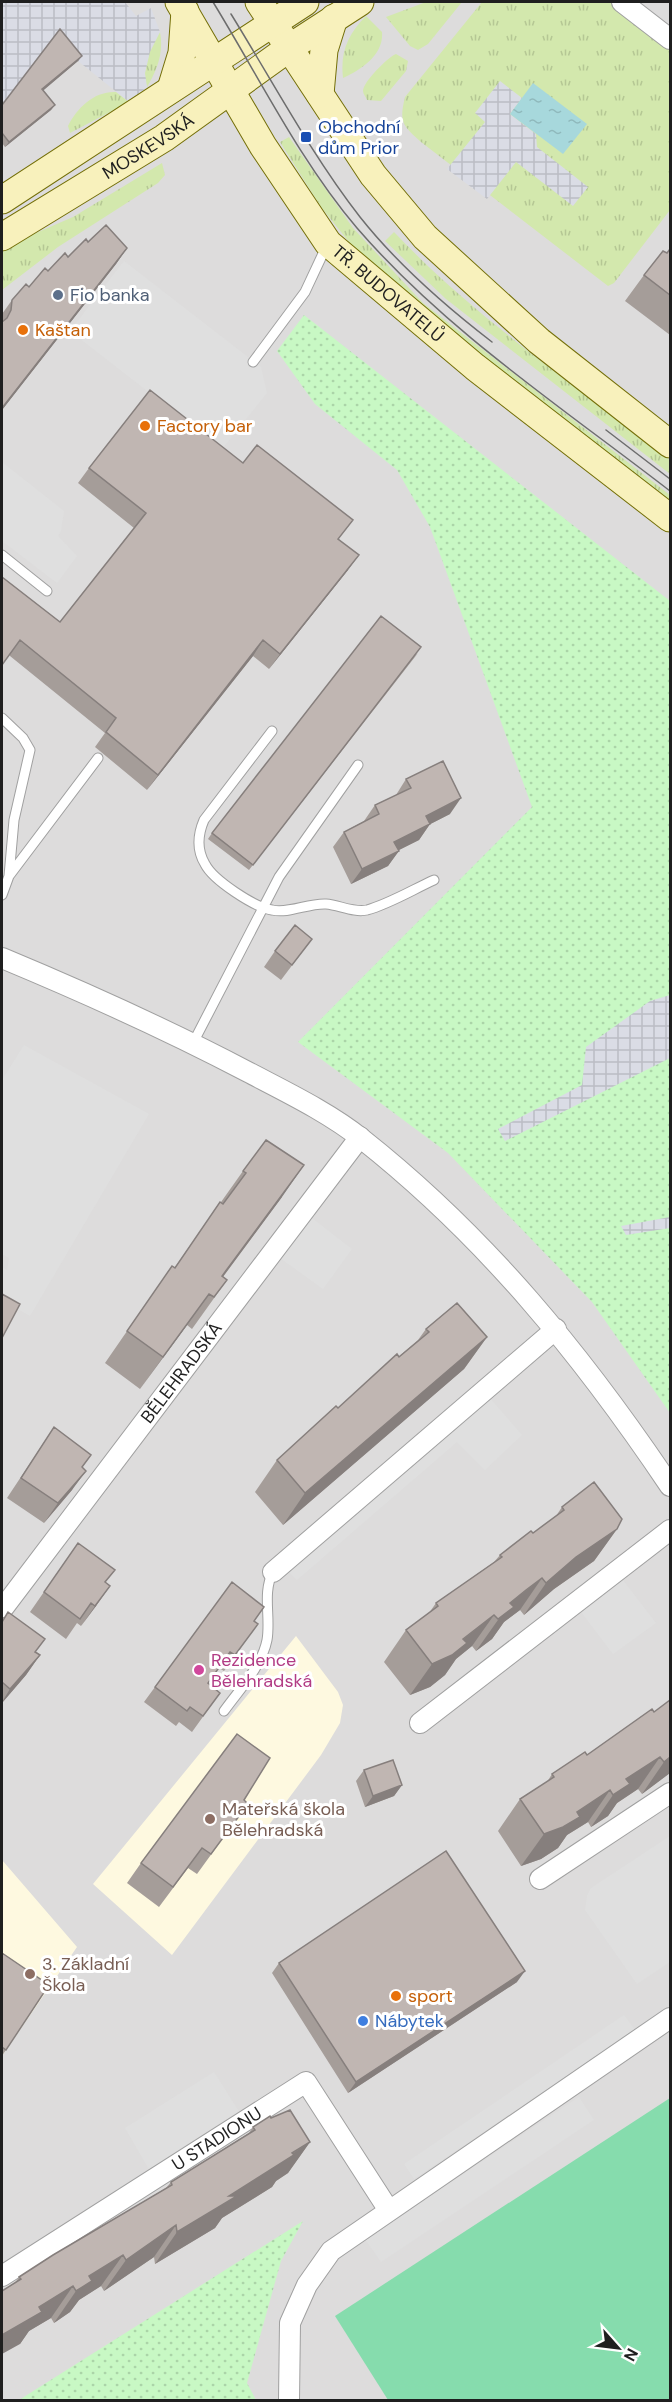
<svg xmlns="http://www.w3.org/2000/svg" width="672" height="2402" viewBox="0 0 672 2402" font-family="'DM Sans',sans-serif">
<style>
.residential{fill:#dddcdc}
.education{fill:#fef9e0}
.grass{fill:url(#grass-tufts)}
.park{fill:url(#park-dots)}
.pitch{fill:#86dcad}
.parking{fill:#dfdfdf}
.plaza{fill:url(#plaza-grid)}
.water{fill:url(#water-ripples)}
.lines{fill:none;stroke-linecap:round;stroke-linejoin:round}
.lane-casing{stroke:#a0a0a0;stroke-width:11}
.street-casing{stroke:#a0a0a0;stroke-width:22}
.secondary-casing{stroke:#746f08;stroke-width:29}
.lane{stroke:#fff;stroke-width:9}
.street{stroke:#fff;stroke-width:20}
.secondary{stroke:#f8f1bc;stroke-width:27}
.tram{stroke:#6d6d6d;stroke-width:1.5}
.wall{fill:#a59d99}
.shaded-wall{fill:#867f7d}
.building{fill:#c0b6b2;stroke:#867f7d;stroke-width:1.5}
.transit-dot{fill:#1a4fb4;stroke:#fff;stroke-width:2}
.service-dot{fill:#5c6f8a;stroke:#fff;stroke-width:2}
.food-dot{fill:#e8710a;stroke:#fff;stroke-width:2}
.hotel-dot{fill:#d1479c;stroke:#fff;stroke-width:2}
.education-dot{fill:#8d6e63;stroke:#fff;stroke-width:2}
.shop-dot{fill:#3f7fe0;stroke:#fff;stroke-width:2}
.labels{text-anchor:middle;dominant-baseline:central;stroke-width:6;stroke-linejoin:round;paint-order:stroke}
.transit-label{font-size:18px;fill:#164399;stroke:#fff;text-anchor:start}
.street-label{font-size:18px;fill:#1f1f1f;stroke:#fff}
.service-label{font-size:18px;fill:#4e5e75;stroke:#fff;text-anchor:start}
.food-label{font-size:18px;fill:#c56008;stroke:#fff;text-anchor:start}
.hotel-label{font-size:18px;fill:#b23c85;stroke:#fff;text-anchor:start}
.education-label{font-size:18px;fill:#785e54;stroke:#fff;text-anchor:start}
.shop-label{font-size:18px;fill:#366cbe;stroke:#fff;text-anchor:start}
</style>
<defs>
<pattern id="grass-tufts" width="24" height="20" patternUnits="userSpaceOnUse" patternTransform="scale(1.5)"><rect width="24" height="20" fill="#d3e8ad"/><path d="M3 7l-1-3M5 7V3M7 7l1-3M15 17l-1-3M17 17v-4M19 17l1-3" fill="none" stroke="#b5c794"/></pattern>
<pattern id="park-dots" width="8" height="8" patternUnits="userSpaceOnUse" patternTransform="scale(1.5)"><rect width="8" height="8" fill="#c8f8c4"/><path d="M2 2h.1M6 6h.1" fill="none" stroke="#abd4a8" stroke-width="1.8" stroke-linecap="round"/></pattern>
<pattern id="plaza-grid" width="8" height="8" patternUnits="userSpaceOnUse" patternTransform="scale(1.5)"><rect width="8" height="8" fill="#dadce5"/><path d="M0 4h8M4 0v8" fill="none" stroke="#bbbcc4"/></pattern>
<pattern id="water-ripples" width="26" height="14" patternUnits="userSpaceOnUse" patternTransform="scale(1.5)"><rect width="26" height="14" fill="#a7d8dc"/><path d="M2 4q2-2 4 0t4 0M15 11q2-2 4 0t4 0" fill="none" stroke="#8fb9bc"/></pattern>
</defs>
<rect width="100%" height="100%" fill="#f0ebe6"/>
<path class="residential" d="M2,2H670V2400H2Z"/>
<path class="education" d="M296,1636L338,1692L343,1705L340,1723L321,1755L172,1955L93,1884Z
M2,1860L77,1947L2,2056Z"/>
<path class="grass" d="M426,2H462L428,44L418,50L410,46L386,17Z
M482,2H612L670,46V210L614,283L608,286L421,142C402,125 399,122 405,97Z
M366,16L382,32C384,55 361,70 343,78C340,52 348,34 366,16Z
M160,32C164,53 157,70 147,87C141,72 149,44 160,32Z
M396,54L408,61L406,71L381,101L367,100C366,97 363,94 363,91C363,82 388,57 396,54Z
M116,92L129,102L70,133L68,126C77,108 94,91 116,92Z
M289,137L353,228L423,303L670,495V511L365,262L321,207L280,142Z
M162,163L165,175L158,183L58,247L2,290V252L22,239L73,217Z
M394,232C476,319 577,386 670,460V474L446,299L385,241Z"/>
<path class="park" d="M304,315L670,601V1413L592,1302L448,1153L298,1042L532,807L430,527L397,470L315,404L277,351Z
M303,2221L281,2261L247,2383L256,2400H19Z"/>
<path class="pitch" d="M670,2098V2400H388L335,2316Z"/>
<path class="parking" d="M124,261L261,367L267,393L222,449L70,331Z
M2,462L64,511L61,531L58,536L77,556L57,583L2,541Z
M24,1045L149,1114L30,1316L2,1300V1267L7,1270L9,1258L2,1254V1080Z
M304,1212L352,1249L323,1289L273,1253Z
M482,1389L522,1435L485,1470L457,1442L297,1580L279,1562Z
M616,1571L656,1623L613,1654L575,1604Z
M670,1836V1962L637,1984L585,1910L587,1896L591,1888Z
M624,2015L635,2030L414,2179L404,2164Z
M214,2072L245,2121L154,2178L125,2128Z
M579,2097L594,2120L381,2262L365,2239Z"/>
<path class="plaza" d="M2,2H125L136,16L151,8L160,32L150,52L145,73L147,87L129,102L78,61L56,35L2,106Z
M500,81L522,98L510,114L536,134L537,147L588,187L573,206L516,162L487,199L447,169L485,122L475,113Z
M670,995V1058L505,1141L498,1129L582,1085L586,1047L650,1001Z
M670,1217V1228L626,1235L621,1226Z"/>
<path class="water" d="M533,83L587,124L563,154L510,114Z"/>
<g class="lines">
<g class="lane-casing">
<path id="lane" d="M253,362L305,292L327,245
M2,555L47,591
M2,718L23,738L30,750L14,820L9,876L2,895
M272,731L204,820C198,834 196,849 205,864C213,880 254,907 272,910C289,914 308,903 326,904C339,905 354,913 367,910C389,904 412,890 434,880
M9,876L98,758
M193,1043L279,877L358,765
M224,1711C239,1690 262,1666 267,1640C271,1617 262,1593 273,1572"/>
</g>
<g class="street-casing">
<g id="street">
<path d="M622,2L670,39"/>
<path d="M2,958C86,993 168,1030 248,1072C286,1092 328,1112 362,1139C486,1237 582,1355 670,1486"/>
<path d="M273,1572L556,1329"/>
<path id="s1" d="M4,1607L360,1137"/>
<path d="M420,1723L670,1530"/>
<path d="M540,1879L670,1793"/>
<path id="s2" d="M2,2276L306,2082L388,2209"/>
<path d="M289,2400L290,2323L307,2285L331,2251L670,2018"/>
</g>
</g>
<g class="secondary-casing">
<g id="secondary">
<path id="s3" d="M179,2L263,146L328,243L475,367L670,518"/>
<path d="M259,2L373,175L425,237L539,341L670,444"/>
<path d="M171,89L182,53L185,11"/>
<path d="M320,94L324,50L334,18"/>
<path d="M2,200L305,2"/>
<path id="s4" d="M2,237L164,138L289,48L360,2"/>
</g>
</g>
<use href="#lane" class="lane"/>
<use href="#street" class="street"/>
<use href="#secondary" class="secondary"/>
<path class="tram" d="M213,2C259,77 300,161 357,228C446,331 563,408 670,491
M231,14C273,82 311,154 360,217C398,265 444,305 492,342
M606,430L670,479"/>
</g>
<path class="wall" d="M82,56L78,61L43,90L55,105L51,110L5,147L2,143V105Z
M88,242L127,248L116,264L2,410V314L12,300Z
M670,249V335L625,301L644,275L667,253Z
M89,468L339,539L348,570L269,669L253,656L147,790L95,747L105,733L10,656L2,577L60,622L134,528L78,483Z
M418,653L249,870L208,839L212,833Z
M406,779L450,814L430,824L419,840L399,850L388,866L351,884L333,847L344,832L364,821L375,805L396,795Z
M312,939L281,980L264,967L275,951Z
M243,1171L282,1197L223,1277L227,1280L192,1329L187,1325L140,1389L105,1363L172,1266L175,1267Z
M426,1329L487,1337L464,1369L283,1525L255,1492L277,1460L418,1340Z
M54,1427L91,1455L82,1467L72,1490L44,1523L7,1498Z
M562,1507L617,1529L594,1561L554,1589L524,1615L520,1610L504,1622L492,1639L476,1651L472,1646L456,1659L445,1675L430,1687L410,1695L384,1662L406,1630L429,1613L436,1603L494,1562L500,1555L533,1533L556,1516Z
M78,1543L106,1583L96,1606L81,1626L77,1623L66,1639L30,1612Z
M264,1607L254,1621L247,1639L224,1671L219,1668L208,1683L220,1693L192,1732L179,1722L176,1726L144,1702L155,1687Z
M2,1621L40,1655L26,1675L2,1703Z
M654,1712L670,1773L642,1794L638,1789L617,1803L608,1816L591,1827L588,1822L567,1835L558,1848L541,1859L521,1866L498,1831L520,1799L547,1782L552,1774L587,1755Z
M364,1770L402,1785L394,1796L365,1807L356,1781Z
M244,1800L234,1823L197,1874L188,1868L159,1907L127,1883L141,1863Z
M2,1953L49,1985L2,2056Z
M279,1963L517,1982L348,2093L272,1973Z
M271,2118L310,2142L288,2173L276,2181L272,2187L222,2218L215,2228L155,2264L154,2257L104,2291L101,2286L79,2300L70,2312L54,2323L51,2318L29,2331L20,2344L15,2283L19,2277L166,2188L171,2182L249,2133L253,2127Z"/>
<path class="shaded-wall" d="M82,56L78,61L38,95L42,89Z
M55,105L51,110L5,147L9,142Z
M127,248L116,264L2,410V408Z
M359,555L348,570L269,669L280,654Z
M263,640L253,656L147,790L158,775Z
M461,798L450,814L415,832L426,816Z
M430,824L419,840L383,858L394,842Z
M399,851L388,866L351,884L362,869Z
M304,1165L282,1197L210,1294L222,1276Z
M209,1294L187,1325L140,1389L163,1357Z
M487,1337L464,1369L283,1525L305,1493Z
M86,1471L72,1490L44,1523L58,1503Z
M617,1529L594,1561L554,1589L524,1615L546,1583L576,1557Z
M542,1578L520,1610L504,1622L492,1639L476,1651L510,1603Z
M110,1586L96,1606L81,1626L95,1606Z
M494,1615L472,1646L456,1659L445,1675L430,1687L410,1695L432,1664Z
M40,1655L26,1675L2,1703V1702L10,1689Z
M660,1757L638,1789L617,1803L608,1816L591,1827L613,1795L626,1779Z
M670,1757V1773L642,1794L664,1762Z
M402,1785L394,1796L365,1807L373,1796Z
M610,1790L588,1822L567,1835L558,1848L541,1859L521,1866L544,1834Z
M525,1971L517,1982L348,2093L356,2082Z
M310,2142L288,2173L276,2181L272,2187L222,2218L215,2228L155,2264L177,2232L229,2196Z
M176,2225L154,2257L104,2291L126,2260Z
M123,2255L101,2286L79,2300L70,2312L54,2323L76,2291L89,2276Z
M73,2286L51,2318L29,2331L20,2344L2,2354V2335L39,2307Z"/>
<path class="building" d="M60,29L82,56L42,89L55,105L9,142L2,133V105Z
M106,225L127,248L2,408V322L7,318L11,310L12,300L26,284L29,287L45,268L48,271L65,253L68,257L86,239L88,242Z
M670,249V295L644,275L663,251L667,253Z
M150,390L243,463L257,445L353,520L338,539L359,555L280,654L263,640L158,775L106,732L116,718L20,640L2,665V577L60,622L146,513L89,468Z
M381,616L421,647L253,865L212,833Z
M443,761L461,798L426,816L430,824L394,842L399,851L362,869L344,832L379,814L375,805L411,788L406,779Z
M295,925L312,939L292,965L275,951Z
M266,1140L304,1165L222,1276L227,1280L214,1297L209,1294L163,1357L127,1331L172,1266L175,1268L220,1202L223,1204L246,1173L243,1171Z
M2,1294L20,1304L2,1338Z
M457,1303L487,1337L305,1493L277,1460L336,1406L338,1408L397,1354L399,1357L429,1332L426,1329Z
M54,1427L91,1455L82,1467L86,1471L58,1503L21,1478Z
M594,1482L622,1519L617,1529L576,1557L546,1583L542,1578L526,1590L510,1603L514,1607L498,1619L494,1615L463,1639L467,1643L452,1655L432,1664L406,1630L438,1606L436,1603L502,1557L500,1555L531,1531L533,1533L564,1510L562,1507Z
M78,1543L115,1570L105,1582L110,1586L95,1606L91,1603L80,1619L44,1592Z
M232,1582L264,1607L254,1621L258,1624L235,1655L230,1652L208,1683L220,1693L203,1716L190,1707L187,1711L155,1687Z
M8,1612L45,1639L35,1652L40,1655L10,1689L2,1682V1622Z
M670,1700V1757L664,1762L660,1757L626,1779L630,1784L613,1795L610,1790L577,1812L580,1817L563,1827L544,1834L520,1799L554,1777L552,1774L585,1752L587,1755L652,1709L654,1712Z
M237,1734L270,1758L244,1800L248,1804L211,1854L202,1848L173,1887L141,1863Z
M393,1760L402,1785L373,1796L364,1770Z
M446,1851L525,1971L356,2082L279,1963Z
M2,1953L49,1985L6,2050L2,2047Z
M290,2110L310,2142L292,2153L294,2155L229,2196H237L177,2232L176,2225L126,2260L123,2255L89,2276L92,2281L76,2291L73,2286L39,2307L42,2312L2,2335V2291L21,2279L19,2277L53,2255L172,2185L171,2182L255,2130L253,2127L270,2116L271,2118Z"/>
<rect class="transit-dot" x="300" y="131" width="12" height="12" rx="3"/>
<circle class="service-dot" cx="58" cy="295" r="6"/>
<g class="food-dot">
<circle cx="23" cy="330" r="6"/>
<circle cx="145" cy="426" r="6"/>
<circle cx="396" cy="1996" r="6"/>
</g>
<circle class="hotel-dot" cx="199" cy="1670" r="6"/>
<g class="education-dot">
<circle cx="210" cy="1819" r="6"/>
<circle cx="30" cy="1974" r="6"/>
</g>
<circle class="shop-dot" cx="363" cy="2021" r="6"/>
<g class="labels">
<g class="transit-label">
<text x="318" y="127">Obchodní<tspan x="318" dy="21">dům Prior</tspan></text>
</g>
<g class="street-label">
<text stroke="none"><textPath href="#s4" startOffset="172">MOSKEVSKÁ</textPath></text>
<text stroke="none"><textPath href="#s3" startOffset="362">TŘ. BUDOVATELŮ</textPath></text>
<text stroke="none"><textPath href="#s1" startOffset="294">BĚLEHRADSKÁ</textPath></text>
<text stroke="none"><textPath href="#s2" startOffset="255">U STADIONU</textPath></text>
</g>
<g class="service-label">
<text x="70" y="295">Fio banka</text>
</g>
<g class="food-label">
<text x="35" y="330">Kaštan</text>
<text x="157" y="426">Factory bar</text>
<text x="408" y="1996">sport</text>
</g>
<g class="hotel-label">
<text x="211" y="1660">Rezidence<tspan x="211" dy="21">Bělehradská</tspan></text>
</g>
<g class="education-label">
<text x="222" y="1809">Mateřská škola<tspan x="222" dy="21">Bělehradská</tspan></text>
<text x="42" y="1964">3. Základní<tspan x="42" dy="21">Škola</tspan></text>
</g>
<g class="shop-label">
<text x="375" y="2021">Nábytek</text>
</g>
</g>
<rect width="672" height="2402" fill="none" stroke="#1f1f1f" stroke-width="6"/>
<g transform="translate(618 2348) rotate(118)" stroke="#ffffff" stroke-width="4.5" paint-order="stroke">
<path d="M0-4.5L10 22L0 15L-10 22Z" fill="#1f1f1f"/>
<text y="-9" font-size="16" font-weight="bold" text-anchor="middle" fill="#1f1f1f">N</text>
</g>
</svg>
